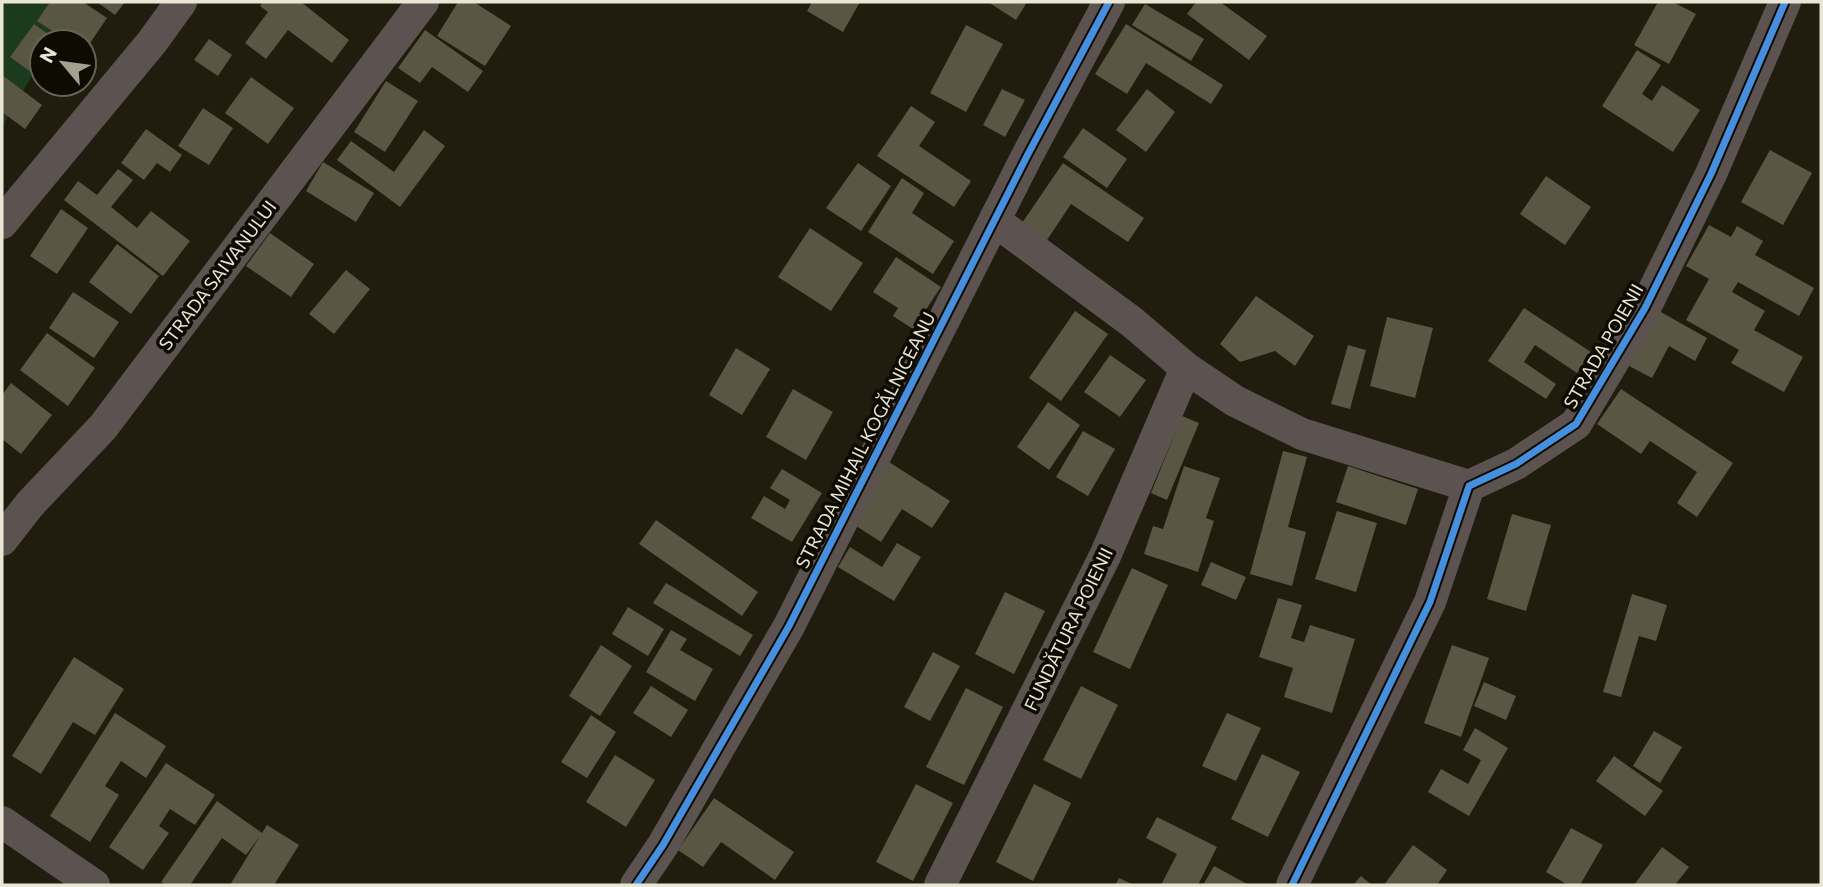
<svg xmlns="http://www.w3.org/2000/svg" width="1823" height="887" viewBox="0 0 1823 887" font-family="Commissioner,sans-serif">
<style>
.green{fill:#1c3a1e}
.building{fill:#5a5644}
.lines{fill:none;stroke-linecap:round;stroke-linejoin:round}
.street{stroke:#5c5350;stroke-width:32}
.cycleway-casing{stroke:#0e0b03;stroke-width:11}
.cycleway{stroke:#468fdf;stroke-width:7}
.labels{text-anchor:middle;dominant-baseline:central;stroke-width:7;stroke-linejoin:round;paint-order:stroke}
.street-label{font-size:18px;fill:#e9e6d6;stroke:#0e0b03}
</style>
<rect width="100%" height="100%" fill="#201d0e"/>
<path class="green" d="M2,2H76L52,42H42V59L2,127Z"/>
<path class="building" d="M50,2H83L107,18L84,52V42H69L37,21Z
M97,2H125L115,15Z
M263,2H301L349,40L332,63L288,30L266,59L245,43L268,12L260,6Z
M458,2H474L511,26L485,66L437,36Z
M812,2H860L843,32L807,11Z
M988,2H1027L1016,20Z
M1196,2H1220L1267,36L1249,60L1187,14Z
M1658,2H1673L1696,14L1669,64L1634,45Z
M1145,4L1204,39L1191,61L1132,25Z
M34,24L59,42H42V80L10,57Z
M1126,24L1223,85L1211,104L1146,63L1127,94L1095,74Z
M966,25L1003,44L966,112L930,93Z
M425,30L483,71L468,92L432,67L420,83L398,68Z
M209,39L232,55L218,76L194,60Z
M1637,50L1661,65L1642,94L1652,101L1662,85L1700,110L1673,152L1602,106Z
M2,75L42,105L25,129L2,112Z
M251,77L294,108L268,144L225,113Z
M386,81L418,101L385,152L354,132Z
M1002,89L1025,100L1005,137L983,125Z
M1147,89L1175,112L1146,152L1116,130Z
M911,106L935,122L919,146L971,181L954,207L877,156Z
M203,108L233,128L209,165L178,146Z
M1083,128L1127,159L1107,188L1063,157Z
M146,129L182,155L170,172L157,163L144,180L121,163Z
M424,130L445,146L400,207L337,160L351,141L394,172Z
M1770,150L1812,173L1783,225L1741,202Z
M323,162L374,193L356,222L306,191Z
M858,163L891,186L861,231L826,208Z
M1063,163L1144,218L1128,242L1071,204L1047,240L1022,223Z
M118,169L133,180L111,207L137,228L151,211L190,241L163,276L64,200L78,181L97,195Z
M1546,176L1591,207L1565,245L1520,214Z
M902,178L924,193L912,213L954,241L933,274L868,232Z
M61,209L88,228L57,274L30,256Z
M1709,225L1731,237L1737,226L1763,241L1755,255L1814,288L1799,316L1738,282L1732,292L1765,311L1754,330L1803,357L1784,392L1731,363L1739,350L1686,320L1709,279L1686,266Z
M810,228L863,263L831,311L778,277Z
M270,233L314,264L291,297L246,266Z
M117,244L159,276L131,314L89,282Z
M896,257L941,287L913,329L893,316L898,308L873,292Z
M346,270L370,289L334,334L309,314Z
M73,292L119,322L94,358L49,328Z
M1256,296L1314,336L1295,366L1275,351L1240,362L1220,344Z
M1524,308L1591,352L1577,373L1535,345L1524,362L1556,384L1546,399L1488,361Z
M1075,311L1108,334L1061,401L1029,378Z
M1659,311L1707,338L1695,361L1669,346L1652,378L1629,366Z
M1387,317L1433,328L1415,398L1370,386Z
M47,333L95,368L68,406L20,370Z
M1348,345L1366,350L1350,409L1331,404Z
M736,348L770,369L742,415L709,395Z
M1110,355L1146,380L1120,417L1084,392Z
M11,383L52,415L21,454L2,439V395Z
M793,389L833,412L806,460L766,437Z
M1621,389L1733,463L1697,517L1677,503L1697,472L1650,441L1641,454L1597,424Z
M1048,402L1080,425L1049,470L1017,447Z
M1182,416L1199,423L1167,500L1151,493Z
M1083,431L1115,449L1088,496L1056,477Z
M1283,451L1307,457L1288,527L1306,532L1292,586L1250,574Z
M889,462L950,501L932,528L902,509L881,542L850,522Z
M1184,466L1220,478L1206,518L1214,521L1198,572L1144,554L1153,526L1163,529Z
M1348,466L1418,489L1406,525L1336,502Z
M782,469L822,493L792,542L751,518L764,496L785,509L790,500L770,488Z
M1337,511L1377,523L1356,592L1315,579Z
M1512,514L1551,525L1526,611L1487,599Z
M656,520L758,592L742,616L639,544Z
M897,543L921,557L894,601L838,567L850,547L882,567Z
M1211,562L1246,577L1236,600L1201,585Z
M1132,568L1168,585L1130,669L1093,652Z
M666,583L753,635L740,656L653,603Z
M1005,592L1045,611L1014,674L975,654Z
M1632,594L1667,605L1656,641L1639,636L1621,697L1603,692Z
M1278,598L1302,605L1291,638L1304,642L1310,625L1355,639L1332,713L1284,697L1293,668L1259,657Z
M628,607L664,629L648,656L612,634Z
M671,630L687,639L680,650L713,669L695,701L646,672Z
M601,645L632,666L600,716L569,696Z
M1452,645L1489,658L1461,737L1424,723Z
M933,652L960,666L930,721L904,707Z
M74,657L124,689L95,735L73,722L41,774L12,756Z
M1484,682L1516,696L1506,720L1474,706Z
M651,686L688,710L671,737L633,713Z
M1081,686L1118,705L1081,779L1043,760Z
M966,688L1003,707L964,785L926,767Z
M115,713L166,746L146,778L121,761L105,786L119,795L90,842L50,816Z
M1227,713L1261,728L1236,781L1202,766Z
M591,715L616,732L587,778L561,762Z
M1475,728L1508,748L1469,816L1428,792L1441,769L1468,784L1481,760L1463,750Z
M1654,731L1682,747L1660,783L1633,766Z
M1262,754L1300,772L1268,837L1231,819Z
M615,755L655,780L626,827L586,802Z
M1614,756L1663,791L1645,816L1596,781Z
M166,763L215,795L195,825L170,809L159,826L169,833L143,870L109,847Z
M916,784L953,803L913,881L876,862Z
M1034,784L1071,803L1033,881L996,862Z
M714,798L794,852L775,880L721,842L703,867L678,850Z
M217,801L262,833L267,825L299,845L274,885H230L260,836L246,855L222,838L190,885H166L161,882Z
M1157,817L1217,847L1198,885H1161L1177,854L1146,838Z
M1571,828L1603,845L1580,885H1568L1546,872Z
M1413,845L1447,870L1437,885H1384Z
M1662,847L1689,867L1675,885H1634Z
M1214,866L1249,885H1203Z
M1361,876L1372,885H1353Z
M1119,878L1134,885H1115Z"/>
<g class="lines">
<path class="street" d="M995,221L1132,322L1186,368L1235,401L1302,434L1469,486
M2,223L152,42L181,2
M2,540L30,504L103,427L423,2
M2,822L94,885
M636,885L663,845L789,626L1027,156L1109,2
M940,885L1105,556L1186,368
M1292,885L1430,602L1469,486L1516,464L1576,424L1645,308L1711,174L1785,2"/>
<g class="cycleway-casing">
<path id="cycleway" d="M636,885L663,845L789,626L1027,156L1109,2
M1292,885L1430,602L1469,486L1516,464L1576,424L1645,308L1711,174L1785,2"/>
</g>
<use href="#cycleway" class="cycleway"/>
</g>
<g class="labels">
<g class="street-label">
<text transform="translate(217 275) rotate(-53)">STRADA SAIVANULUI</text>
<text transform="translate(1603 346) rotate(-60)">STRADA POIENII</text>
<text transform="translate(865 440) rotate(-63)">STRADA MIHAIL KOGĂLNICEANU</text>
<text transform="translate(1068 629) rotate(-64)">FUNDĂTURA POIENII</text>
</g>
</g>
<rect width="1823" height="887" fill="none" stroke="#e9e6d6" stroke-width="7"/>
<g transform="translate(63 63) rotate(299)"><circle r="33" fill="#0e0b03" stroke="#666357" stroke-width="2"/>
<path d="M0-5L12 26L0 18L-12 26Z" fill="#a3a090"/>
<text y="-10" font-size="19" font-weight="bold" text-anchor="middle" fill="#e9e6d6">N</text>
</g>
</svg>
